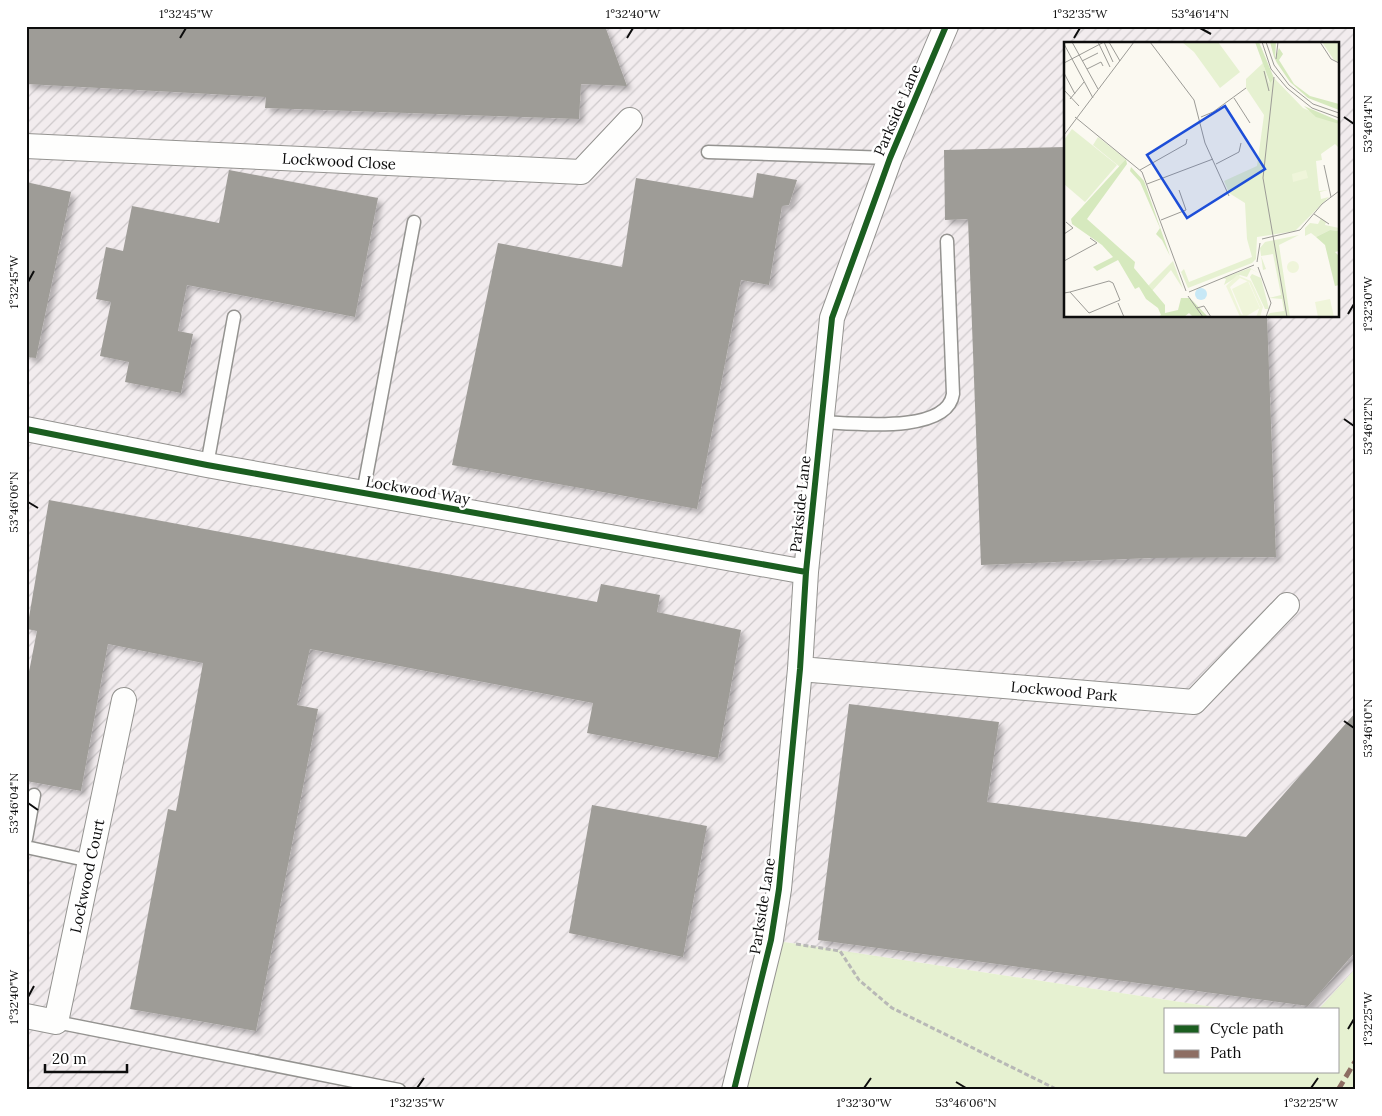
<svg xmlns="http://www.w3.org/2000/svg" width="1382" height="1116" viewBox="0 0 1382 1116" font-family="Lora,serif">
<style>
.industrial{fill:url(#industrial-furrows);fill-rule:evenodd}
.grass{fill:#e6f1d1}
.building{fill:#9e9c97;filter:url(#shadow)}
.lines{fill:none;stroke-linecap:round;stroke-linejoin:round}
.service-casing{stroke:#949390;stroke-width:15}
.minor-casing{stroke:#949390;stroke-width:26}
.path{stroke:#b8b8b6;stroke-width:3;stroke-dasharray:5 2.5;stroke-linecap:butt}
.service{stroke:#fefefd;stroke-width:12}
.minor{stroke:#fefefd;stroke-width:24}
.quiet{stroke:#8d6e63;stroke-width:5;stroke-dasharray:10 5;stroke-linecap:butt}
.cycleway-casing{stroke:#fff;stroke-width:9}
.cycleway{stroke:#1b5e20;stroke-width:6}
.ticks{fill:none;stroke:#0d0d0d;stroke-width:2}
.labels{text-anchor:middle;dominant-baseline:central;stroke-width:5;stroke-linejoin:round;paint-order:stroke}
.street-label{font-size:15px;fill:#0d0d0d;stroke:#fff}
.inset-road{fill:none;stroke:#9c9b96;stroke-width:1}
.view{fill:#1d4ed8;fill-opacity:0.15;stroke:#1d4ed8;stroke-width:2.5}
.inset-edge{fill:none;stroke:#0d0d0d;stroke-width:2.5}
.neatline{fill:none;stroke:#0d0d0d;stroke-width:2}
.ticks-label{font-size:12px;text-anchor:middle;fill:#0d0d0d}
</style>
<defs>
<pattern id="industrial-furrows" width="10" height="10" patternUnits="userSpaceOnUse" patternTransform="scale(1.25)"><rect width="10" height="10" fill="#f2ecee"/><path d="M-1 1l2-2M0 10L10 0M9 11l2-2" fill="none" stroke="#cec9cb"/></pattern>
<filter id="shadow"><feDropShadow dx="4.5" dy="4.5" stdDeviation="2.5" flood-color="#0004"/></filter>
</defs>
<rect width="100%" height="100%" fill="#fbf9f1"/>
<path class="industrial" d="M26,26H1356V968L1318,1010H1233L771,940L743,1090H26ZM1066,44H1338V316H1066Z"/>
<path class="grass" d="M771,940L1233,1010H1166V1072H1338V1010H1318L1356,968V1090H743Z"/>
<path class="building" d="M26,26H605L627,86L581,84L579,119L265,108L266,97L26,84Z
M1066,147V316H1267L1276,557L1151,558L981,565L968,219L945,220L944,150Z
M229,170L378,198L355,317L187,285L178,331L193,334L181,393L125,382L129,362L100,356L111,302L96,299L106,247L123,251L132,206L219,223Z
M757,173L797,180L789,205L782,206L769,285L741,280L697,509L452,465L498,243L622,267L636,178L753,198Z
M26,182L71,192L36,358L26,357Z
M49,500L597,602L601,584L660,595L657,612L741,630L718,758L587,733L593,703L310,649L297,705L318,709L256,1031L130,1009L168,809L176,811L203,663L108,644L81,791L26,781V687L37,631L27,629Z
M849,704L999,722L987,802L1246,837L1356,712V951L1308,1006L818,940Z
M592,805L707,826L683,957L569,933Z"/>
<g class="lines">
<g class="service-casing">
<path id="service" d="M708,152L890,158
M821,422C851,423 947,435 953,394L947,241
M207,465L234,317
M363,493L414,222
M26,839L34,795
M26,847L90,861
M56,1022L399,1090"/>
</g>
<g class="minor-casing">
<path id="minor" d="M26,146L581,172L630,120
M26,429L207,465L806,572
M800,669L1194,702L1287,605
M26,1016L56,1022L124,700
M734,1090L771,940L779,889L800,669L806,572L832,318L890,158L946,26"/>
</g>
<path class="path" d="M796,944L840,951L859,980L892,1008L1058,1090"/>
<use href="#service" class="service"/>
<use href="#minor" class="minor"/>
<path class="quiet" d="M1338,1090L1356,1060"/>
<g class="cycleway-casing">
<path id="cycleway" d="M26,429L207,465L806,572
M734,1090L771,940L779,889L800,669L806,572L832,318L890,158L946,26"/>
</g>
<use href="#cycleway" class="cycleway"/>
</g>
<path class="ticks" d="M1200,28L1211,34M180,38L186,28M627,38L633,28M1074,38L1080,28M1344,117L1354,124M28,282L34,271M1348,314L1354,304M1344,419L1354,426M28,502L38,508M1344,721L1354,728M28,803L38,810M28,997L34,986M1348,1029L1354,1019M956,1082L966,1088M417,1088L424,1078M864,1088L871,1078M1311,1088L1318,1078"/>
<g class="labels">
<g class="street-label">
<text transform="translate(897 110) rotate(-67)">Parkside Lane</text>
<text transform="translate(339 161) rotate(3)">Lockwood Close</text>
<text transform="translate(418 490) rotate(10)">Lockwood Way</text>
<text transform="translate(800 504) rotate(-84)">Parkside Lane</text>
<text transform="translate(1064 691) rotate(5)">Lockwood Park</text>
<text transform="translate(87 876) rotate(-78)">Lockwood Court</text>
<text transform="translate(762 906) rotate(-81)">Parkside Lane</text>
</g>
</g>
<g transform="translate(1064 42)">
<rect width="275" height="275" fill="#fbf9f1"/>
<path d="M118,0H154L176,30L156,46L130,10ZM199,21L205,41L210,36L239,66L275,82V106L271,102L257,112L258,118L252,119L255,149L264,148L256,150L257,157L265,155L231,189L193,195L192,217L188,221L124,246L117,230L120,227L125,240L188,215L183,197L181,161L165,151L160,139L193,124L200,73L182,46V37ZM34,95L62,117L56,125L29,103ZM257,176L262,180L261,183L275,186V189L266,188L252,195L247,191L241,194V186L246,181L254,182ZM235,193L215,203L226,275H202L206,271L220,269L218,257L205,256L217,253L209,212L197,214L202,227L199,228L196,206L201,200ZM109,219L119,247L107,228L87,250L83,245ZM186,226L196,232L187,227L183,235L176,233L160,243L162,237L159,236ZM188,232L197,236L205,267H201L186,235Z" fill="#e6f1d1"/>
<path d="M191,0H195L210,36L206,41ZM206,0H212L211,17L215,6L219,12L215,18L230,42L246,54L275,62V68L244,56L226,40L213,21L210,15ZM240,64L275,79V82L252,75ZM62,117L63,122L23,177L71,220L70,226L101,263V271L114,268L117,256H126L144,275H129L125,271L120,275H94L97,273L94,266L82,257L75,245L71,247L54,218L33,229L29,225L49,215L38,203L8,182L7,177ZM67,125L80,139L106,214L98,198L92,192L96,186L76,140L66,129ZM266,188L275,189V209L271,210L275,214V243L271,244L261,203L252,195Z" fill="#d6e9be"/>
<path d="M258,0H275V20L270,18Z" fill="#e6f1d1"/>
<path d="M8,87L53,123L21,160L0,142V98Z" fill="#e6f1d1"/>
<path d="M242,128L244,136L229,140L228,132ZM223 225a6 6 0 1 1 12 0a6 6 0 1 1-12 0ZM173,233L187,239L199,265L196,275H192L196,265L185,240L176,236L166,245L177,272L179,273L168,247L184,239L196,266L181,275H176L162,244ZM266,257L270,275H254L251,260Z" fill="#eff5da"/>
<path d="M131 252a6 6 0 1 1 12 0a6 6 0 1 1-12 0Z" fill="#c7e8f6"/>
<path class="inset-road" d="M8,0L34,47M34,0L46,25M40,0L49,20M45,0L56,19M86,0L130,58L141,101L165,154M198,0L207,27L223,46L248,66L275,76M202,0L210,23L225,43L249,62L275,71M256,0L267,17L275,21M0,2L29,56M212,17L214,0M18,19L34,11M0,21L40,0M23,27L37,20L39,24M200,29L205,49M0,31L11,52M210,35L199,136L223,275M0,48L15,64M170,56L186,81M6,57L20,40M11,75L78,130L122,249M137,75L149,70L182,46M0,93L70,0M152,122L175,110L177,101M260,123L267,155M76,128L122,102L123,97M83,142L149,117M250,172L265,182M97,178L122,168L115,148M0,192L9,186L2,180M198,197L236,188L258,162L275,149M0,219L33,201L26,196M193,220L196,201M194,225L207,261L202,275M125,250L190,223M0,251L6,250L45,239L49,241L56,258L25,271L6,250M124,254L139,275M54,261L60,275M133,266L140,264L147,275"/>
<path class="view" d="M161,64L201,127L123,176L83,113Z"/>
<rect width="275" height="275" class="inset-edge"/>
</g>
<rect width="1382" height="1116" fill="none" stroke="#ffffff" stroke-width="55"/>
<rect x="1164" y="1008" width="175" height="65" fill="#ffffff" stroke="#9e9e9e"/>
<rect x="1174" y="1025" width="25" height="8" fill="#1b5e20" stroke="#9e9e9e"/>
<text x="1210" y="1034" font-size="15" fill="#0d0d0d">Cycle path</text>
<rect x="1174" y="1050" width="25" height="8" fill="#8d6e63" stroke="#9e9e9e"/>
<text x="1210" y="1058" font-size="15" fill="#0d0d0d">Path</text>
<path d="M45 1064v8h82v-8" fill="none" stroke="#0d0d0d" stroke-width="2.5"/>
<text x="52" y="1064" font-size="15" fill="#0d0d0d" stroke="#ffffff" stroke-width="4" paint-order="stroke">20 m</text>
<rect x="28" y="28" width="1326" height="1060" class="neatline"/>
<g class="ticks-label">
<text x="186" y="18">1°32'45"W</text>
<text x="633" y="18">1°32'40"W</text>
<text x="1080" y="18">1°32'35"W</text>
<text x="1200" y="18">53°46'14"N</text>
<text transform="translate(1368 124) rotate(-90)" y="4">53°46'14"N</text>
<text transform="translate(14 282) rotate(-90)" y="4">1°32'45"W</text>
<text transform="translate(1368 304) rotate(-90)" y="4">1°32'30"W</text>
<text transform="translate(1368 426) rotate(-90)" y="4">53°46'12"N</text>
<text transform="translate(14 502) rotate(-90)" y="4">53°46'06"N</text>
<text transform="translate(1368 728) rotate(-90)" y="4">53°46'10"N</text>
<text transform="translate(14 803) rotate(-90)" y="4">53°46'04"N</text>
<text transform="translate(14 997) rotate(-90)" y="4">1°32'40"W</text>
<text transform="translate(1368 1019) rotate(-90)" y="4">1°32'25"W</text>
<text x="417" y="1107">1°32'35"W</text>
<text x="864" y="1107">1°32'30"W</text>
<text x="966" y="1107">53°46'06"N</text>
<text x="1311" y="1107">1°32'25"W</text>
</g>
</svg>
